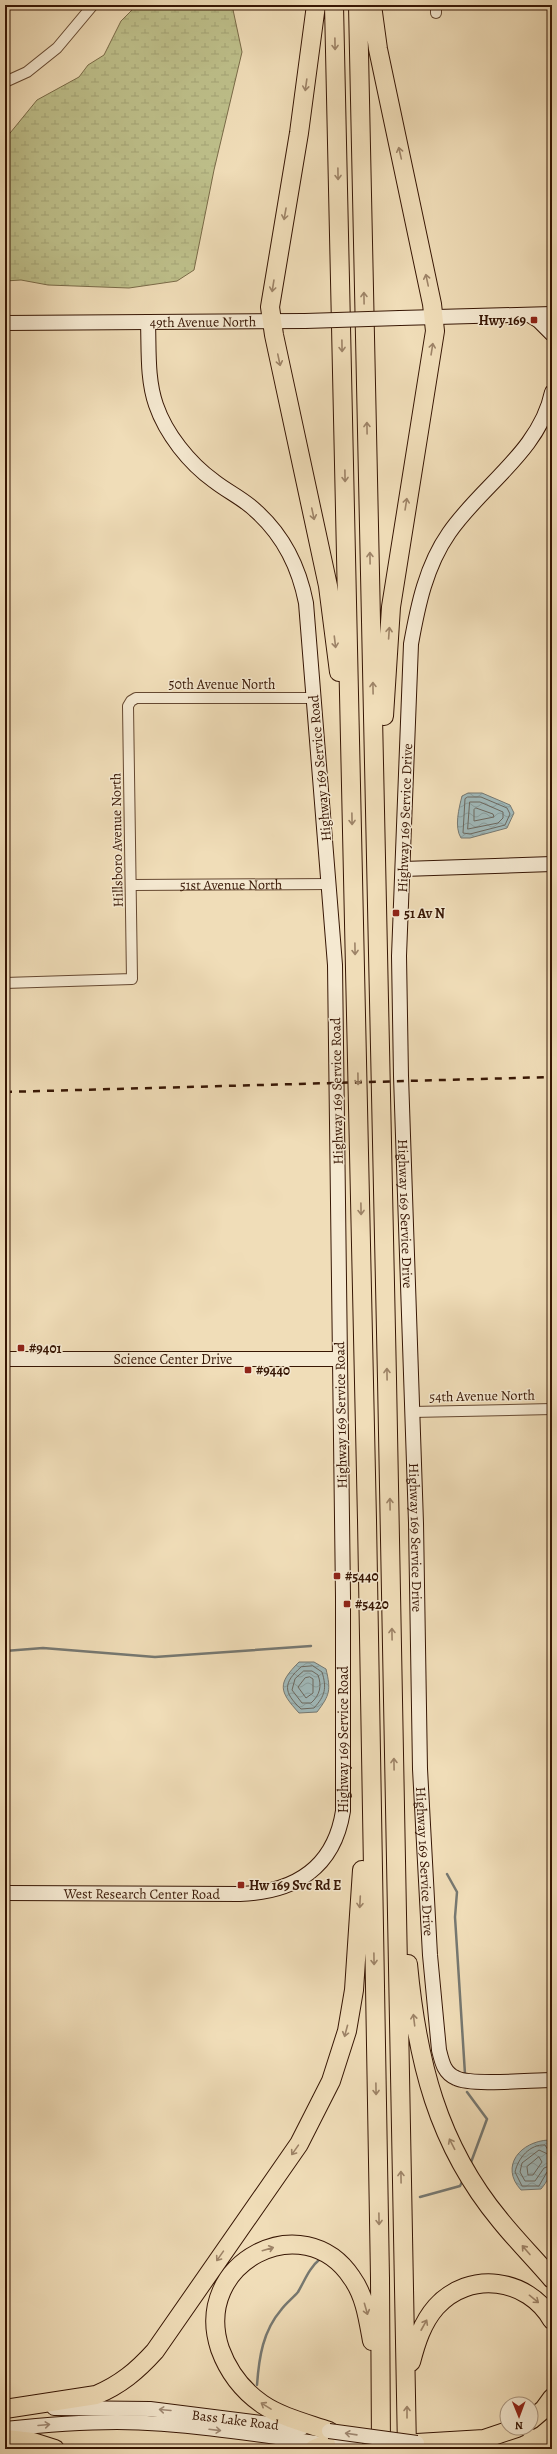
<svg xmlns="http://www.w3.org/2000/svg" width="557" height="2454" viewBox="0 0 557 2454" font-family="Alegreya,serif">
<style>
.wetland{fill:url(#wetland-marsh);stroke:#7a6b48}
.water{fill:url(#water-waves);stroke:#767871}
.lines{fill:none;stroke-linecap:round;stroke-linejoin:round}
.shore{stroke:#6c685f;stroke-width:1}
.stream{stroke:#767871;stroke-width:2.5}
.street-casing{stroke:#654831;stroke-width:12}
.secondary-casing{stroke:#371604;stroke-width:16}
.highway-casing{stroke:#371604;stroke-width:20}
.street{stroke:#f5e9d1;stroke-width:10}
.secondary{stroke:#f5e9d1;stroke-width:14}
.highway{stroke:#f0ddb8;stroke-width:18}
.rail{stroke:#371604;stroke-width:2.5;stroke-dasharray:7 7;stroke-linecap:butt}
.secondary-bridge-casing{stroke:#371604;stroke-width:16;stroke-linecap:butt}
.secondary-bridge{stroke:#f5e9d1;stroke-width:14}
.oneway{stroke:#9d8367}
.oneway2{stroke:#a08a75}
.poi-dot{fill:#8f2418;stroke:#f5e9d1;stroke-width:1.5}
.labels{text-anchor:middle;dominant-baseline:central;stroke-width:3;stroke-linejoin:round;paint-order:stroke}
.poi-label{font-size:14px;font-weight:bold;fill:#371604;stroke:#f5e9d1;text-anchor:start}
.street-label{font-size:14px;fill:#371604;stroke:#f5e9d1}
</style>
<defs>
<pattern id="wetland-marsh" width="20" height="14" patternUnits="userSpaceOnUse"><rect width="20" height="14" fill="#bec08b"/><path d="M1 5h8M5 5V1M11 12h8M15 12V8" fill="none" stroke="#a4a476"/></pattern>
<pattern id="water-waves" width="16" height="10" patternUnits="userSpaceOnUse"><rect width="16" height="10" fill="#a0b9ba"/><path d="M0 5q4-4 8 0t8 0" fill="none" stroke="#8a9e9e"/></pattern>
</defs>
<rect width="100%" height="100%" fill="#f0ddb8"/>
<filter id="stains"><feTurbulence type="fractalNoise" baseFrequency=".005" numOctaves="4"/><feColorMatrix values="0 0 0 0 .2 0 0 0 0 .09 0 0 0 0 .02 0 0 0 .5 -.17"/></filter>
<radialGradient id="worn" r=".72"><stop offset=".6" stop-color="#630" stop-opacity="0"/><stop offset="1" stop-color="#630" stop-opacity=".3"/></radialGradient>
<path class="wetland" d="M137,5H232L242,52L214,170L194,270L177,281L129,288L48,285L21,280L5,281L6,138L37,100L79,77L88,65L104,55L121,21Z"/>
<path class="water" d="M468,793H482L510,805L514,813L507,828L470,838H461C454,827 459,808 462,796Z
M299,1662H314L326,1669C331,1690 330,1695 317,1712L299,1713C279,1691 277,1684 299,1662Z
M549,2140C553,2159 554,2174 541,2189L521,2190C499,2166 521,2141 549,2140Z"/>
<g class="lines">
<path class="shore" d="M468,797H481L507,808L510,814L505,825L470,834L463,833L465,799Z
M470,802H480L503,812V818L498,823L468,829Z
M476,808L493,814L494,817L474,821V810Z
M313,1666L322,1672C327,1688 325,1696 314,1708L301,1709C283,1692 283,1683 301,1667Z
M304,1671H312L318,1675C322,1686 320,1695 311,1703H302L292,1690L295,1679Z
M310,1677L313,1679V1693L306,1698L298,1687L305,1678Z
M552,2151L548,2150L545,2145C530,2144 518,2158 515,2172L522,2186H539L547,2172L552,2170
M552,2156L539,2150L522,2163L520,2172L525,2181H535L544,2168L552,2165
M539,2157L542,2162L533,2175H528L527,2167Z"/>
<path class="stream" d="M5,1651L43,1648L155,1657L311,1646
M447,1874L457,1892L455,1917L465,2074
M467,2092L487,2119L470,2165
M420,2197L460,2186L463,2180
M257,2385C259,2357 263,2331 281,2310C286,2303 293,2298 298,2292C305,2280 309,2268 320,2259"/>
<g class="street-casing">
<g id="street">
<path d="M436,5V13"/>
<path d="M5,82L27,72L57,48L93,5"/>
<path id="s1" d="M132,885L329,884"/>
<path d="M5,983L132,979L128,706L131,701L136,698H314"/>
<path d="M412,1412L552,1409"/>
</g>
</g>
<g class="secondary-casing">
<g id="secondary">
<path d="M529,315L539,321L552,334"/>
<path d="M400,318L552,314"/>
<path id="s2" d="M5,323L305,321"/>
<path id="s3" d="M552,392C540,451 481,486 449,533C426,566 418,605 411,644L399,956L401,1076L416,1523L420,1769L430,1955L439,2050C442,2062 444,2073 456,2078C471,2086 532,2080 552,2080"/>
<path d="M403,869L552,864"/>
<path id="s4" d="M5,1359H340"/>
<path id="s5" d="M5,1893L240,1894C295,1892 334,1868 343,1811V1597L335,965L306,603C299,567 284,536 256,511C244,499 228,492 214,481C189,463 166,434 156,405C147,379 149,350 148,323"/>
<path id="s6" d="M54,2408L150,2409L302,2428"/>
<path d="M5,2429C42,2425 80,2422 117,2422C198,2423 278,2438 358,2449"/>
</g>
</g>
<g class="highway-casing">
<path id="highway" d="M316,5L299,133L270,307L274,335L328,586L339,672
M334,5L367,1520L380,2278L381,2449
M358,5L387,1379L407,2449
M372,5L378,49L432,304L435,331L391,607L384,716
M408,1964C417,2060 437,2144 500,2220C516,2240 535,2259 552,2279
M411,2362C416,2343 422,2323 436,2307C469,2270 528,2278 552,2320
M5,2409L96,2395C120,2385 137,2371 155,2351L299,2144L331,2081L347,2031L354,1990L362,1870
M531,2420L544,2409L552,2398
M329,2431C306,2423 281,2417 262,2404C242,2390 228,2371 220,2349C191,2262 304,2205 352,2278C365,2296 368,2319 372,2341
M5,2439L33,2442L55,2449
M417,2443L484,2439L517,2428
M314,2449L326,2444"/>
</g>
<use href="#street" class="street"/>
<use href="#secondary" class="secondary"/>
<use href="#highway" class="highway"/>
<path class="rail" d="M5,1092L552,1077"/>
<g class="secondary-bridge-casing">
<path id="secondary-bridge" d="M305,321L400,318
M329,2431L417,2443"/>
</g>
<use href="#secondary-bridge" class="secondary-bridge"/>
</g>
<defs><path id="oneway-shaft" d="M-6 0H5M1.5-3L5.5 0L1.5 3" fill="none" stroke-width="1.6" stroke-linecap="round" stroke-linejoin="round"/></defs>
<g class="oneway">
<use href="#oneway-shaft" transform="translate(335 44) rotate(89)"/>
<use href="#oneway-shaft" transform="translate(306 85) rotate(98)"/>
<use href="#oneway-shaft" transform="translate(400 153) rotate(-103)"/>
<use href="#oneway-shaft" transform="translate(338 174) rotate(89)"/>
<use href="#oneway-shaft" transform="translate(285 214) rotate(100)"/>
<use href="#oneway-shaft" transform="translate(427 280) rotate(-102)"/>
<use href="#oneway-shaft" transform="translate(273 286) rotate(99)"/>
<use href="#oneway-shaft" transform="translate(364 298) rotate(-91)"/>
<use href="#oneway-shaft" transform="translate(342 346) rotate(89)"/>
<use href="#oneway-shaft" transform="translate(432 349) rotate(-81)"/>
<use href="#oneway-shaft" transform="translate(279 360) rotate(78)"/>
<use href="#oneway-shaft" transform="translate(367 428) rotate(-91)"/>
<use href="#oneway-shaft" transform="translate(345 476) rotate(89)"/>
<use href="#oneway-shaft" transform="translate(406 504) rotate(-81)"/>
<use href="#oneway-shaft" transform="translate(313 514) rotate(78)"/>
<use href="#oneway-shaft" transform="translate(370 558) rotate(-91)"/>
<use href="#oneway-shaft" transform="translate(389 633) rotate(-86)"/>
<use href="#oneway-shaft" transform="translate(335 642) rotate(83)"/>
<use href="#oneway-shaft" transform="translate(373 688) rotate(-91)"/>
<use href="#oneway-shaft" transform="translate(352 819) rotate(89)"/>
<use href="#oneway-shaft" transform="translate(355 949) rotate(89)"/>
<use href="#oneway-shaft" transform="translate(358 1079) rotate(89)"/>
<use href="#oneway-shaft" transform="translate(361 1209) rotate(89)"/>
<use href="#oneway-shaft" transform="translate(387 1374) rotate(-91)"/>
<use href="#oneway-shaft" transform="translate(390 1504) rotate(-91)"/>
<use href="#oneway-shaft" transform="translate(392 1634) rotate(-91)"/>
<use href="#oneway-shaft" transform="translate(394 1764) rotate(-91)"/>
<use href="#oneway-shaft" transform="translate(360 1902) rotate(93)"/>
<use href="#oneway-shaft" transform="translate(374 1959) rotate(89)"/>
<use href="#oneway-shaft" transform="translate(414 2020) rotate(-97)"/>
<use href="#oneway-shaft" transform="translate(346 2031) rotate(105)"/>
<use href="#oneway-shaft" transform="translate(376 2089) rotate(89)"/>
<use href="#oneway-shaft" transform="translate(452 2144) rotate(-117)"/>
<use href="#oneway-shaft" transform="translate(295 2150) rotate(125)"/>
<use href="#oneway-shaft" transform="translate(401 2177) rotate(-91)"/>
<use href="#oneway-shaft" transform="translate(379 2219) rotate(89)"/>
<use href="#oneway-shaft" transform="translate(268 2249) rotate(-16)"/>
<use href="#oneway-shaft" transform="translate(526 2250) rotate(-131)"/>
<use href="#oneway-shaft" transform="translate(220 2256) rotate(125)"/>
<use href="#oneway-shaft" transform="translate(534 2299) rotate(39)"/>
<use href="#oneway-shaft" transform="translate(366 2309) rotate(74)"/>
<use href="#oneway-shaft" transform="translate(424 2325) rotate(-61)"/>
<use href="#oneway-shaft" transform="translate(266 2406) rotate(-148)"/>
<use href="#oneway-shaft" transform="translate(407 2412) rotate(-90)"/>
</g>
<g class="oneway2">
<use href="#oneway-shaft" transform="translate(165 2410) rotate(-175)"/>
<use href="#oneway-shaft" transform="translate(44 2425) rotate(-5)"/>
<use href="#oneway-shaft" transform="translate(215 2430) rotate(7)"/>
<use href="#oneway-shaft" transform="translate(351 2434) rotate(-172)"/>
</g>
<g class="poi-dot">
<rect x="530" y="316" width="8" height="8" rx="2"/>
<rect x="392" y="909" width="8" height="8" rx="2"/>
<rect x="17" y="1344" width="8" height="8" rx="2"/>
<rect x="244" y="1366" width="8" height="8" rx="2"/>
<rect x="333" y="1572" width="8" height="8" rx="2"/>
<rect x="343" y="1600" width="8" height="8" rx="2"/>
<rect x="237" y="1881" width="8" height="8" rx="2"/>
</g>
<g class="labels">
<g class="poi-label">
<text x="526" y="320" text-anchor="end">Hwy 169</text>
<text x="404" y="913">51 Av N</text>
<text x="29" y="1348">#9401</text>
<text x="256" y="1370">#9440</text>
<text x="345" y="1576">#5440</text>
<text x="355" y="1604">#5420</text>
<text x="249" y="1885">Hw 169 Svc Rd E</text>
</g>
<g class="street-label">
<text stroke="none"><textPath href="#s2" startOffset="198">49th Avenue North</textPath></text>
<text x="222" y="684">50th Avenue North</text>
<text transform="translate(320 768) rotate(-95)">Highway 169 Service Road</text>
<text transform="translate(405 818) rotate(-88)">Highway 169 Service Drive</text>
<text transform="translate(117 840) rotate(-91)">Hillsboro Avenue North</text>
<text stroke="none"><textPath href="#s1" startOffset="99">51st Avenue North</textPath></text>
<text transform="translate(337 1091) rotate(-91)">Highway 169 Service Road</text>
<text stroke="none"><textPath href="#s3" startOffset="865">Highway 169 Service Drive</textPath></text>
<text stroke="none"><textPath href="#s4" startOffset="168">Science Center Drive</textPath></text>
<text transform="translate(482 1396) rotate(-1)">54th Avenue North</text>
<text transform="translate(341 1415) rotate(-91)">Highway 169 Service Road</text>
<text stroke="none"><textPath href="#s3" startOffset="1189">Highway 169 Service Drive</textPath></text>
<text stroke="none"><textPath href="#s5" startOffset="452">Highway 169 Service Road</textPath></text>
<text stroke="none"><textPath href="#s3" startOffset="1513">Highway 169 Service Drive</textPath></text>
<text stroke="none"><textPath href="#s5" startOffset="137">West Research Center Road</textPath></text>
<text stroke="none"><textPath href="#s6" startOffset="182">Bass Lake Road</textPath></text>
</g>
</g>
<rect width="557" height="2454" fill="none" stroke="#f0ddb8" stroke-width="20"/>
<rect x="6" y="6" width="545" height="2442" fill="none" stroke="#371604" stroke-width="2"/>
<rect x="10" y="10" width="537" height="2434" fill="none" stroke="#371604"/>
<g transform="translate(519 2416) rotate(179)"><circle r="19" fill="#f5e9d1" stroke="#a9957f"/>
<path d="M0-3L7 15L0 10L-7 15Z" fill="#8f2418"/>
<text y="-6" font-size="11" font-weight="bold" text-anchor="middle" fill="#371604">N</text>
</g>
<rect width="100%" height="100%" filter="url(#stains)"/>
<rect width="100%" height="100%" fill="url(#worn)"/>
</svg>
